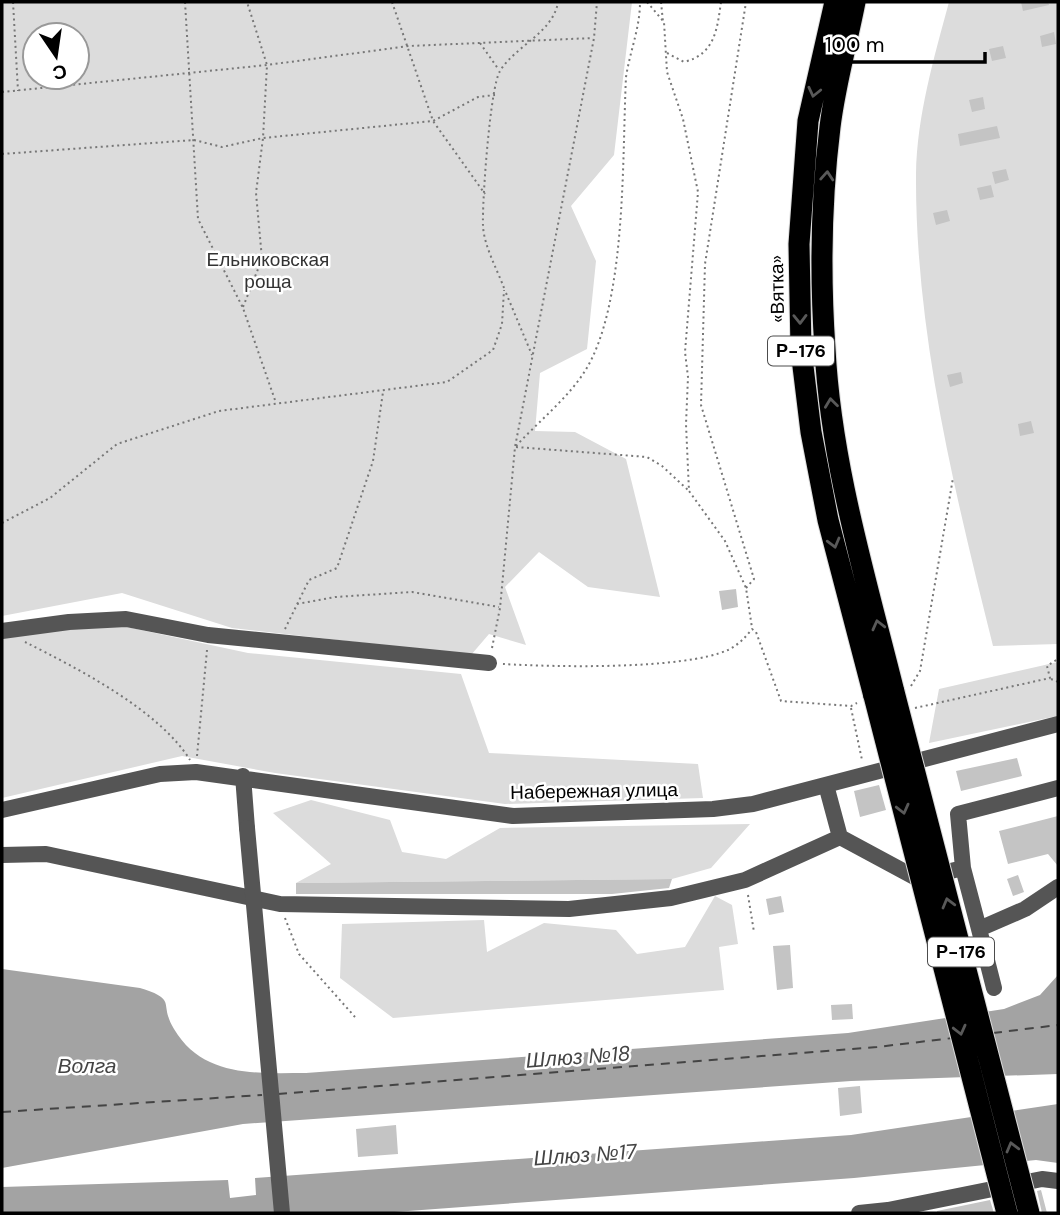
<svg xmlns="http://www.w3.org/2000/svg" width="1060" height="1215" viewBox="0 0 1060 1215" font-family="'DM Sans',sans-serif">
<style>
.green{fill:#dcdcdc;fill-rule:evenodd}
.water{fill:#a3a3a3}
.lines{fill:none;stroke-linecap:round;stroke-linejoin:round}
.ferry{stroke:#444;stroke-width:2;stroke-dasharray:9 7;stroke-linecap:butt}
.building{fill:#c4c4c4}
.highway-casing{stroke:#dbdbdb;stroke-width:23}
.path{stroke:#777;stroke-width:2;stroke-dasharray:2 3.5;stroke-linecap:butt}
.minor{stroke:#555;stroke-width:16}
.highway{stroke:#000;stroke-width:21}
.highway-bridge-casing{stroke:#dbdbdb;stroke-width:23;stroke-linecap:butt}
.minor-bridge{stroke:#555;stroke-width:16}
.highway-bridge{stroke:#000;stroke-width:21}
.oneway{stroke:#595959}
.labels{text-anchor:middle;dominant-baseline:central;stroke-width:5;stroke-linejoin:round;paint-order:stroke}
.shield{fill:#fff;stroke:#4c4c4c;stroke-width:2}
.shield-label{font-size:18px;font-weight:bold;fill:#000}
.park-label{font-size:19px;fill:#333;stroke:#fff}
.street-label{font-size:19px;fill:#000;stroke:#fff}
.water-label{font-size:21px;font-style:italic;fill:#444;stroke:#fff}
</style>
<rect width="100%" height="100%" fill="#fff"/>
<path class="green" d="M2,2H632L614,155L571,206L596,261L587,349L540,373L535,431L575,432L626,459L660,597L588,587L539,552L505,587L526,645L489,634L471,655L232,628L122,593L2,616ZM35,35H77V77H35Z
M949,2H1058V644L993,646C955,493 915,333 916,174C917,115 934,58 949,2Z
M113,624L248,653L461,674L489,753L698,764L703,798L505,804L275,773L182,756L2,798V638Z
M1058,662L1057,716L929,743L939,689Z
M311,800L390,820L402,852L446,859L500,828L750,824L711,868L672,879L296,883L331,864L273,813Z
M715,896L732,905L738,944L719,947L724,990L393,1018L340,978L342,924L484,920L487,952L544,923L616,930L637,954L685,947Z"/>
<path class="water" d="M2,969L140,988C179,1000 158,1003 174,1029C203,1078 257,1073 306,1073L848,1033L1004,1009L1040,995L1058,975V1074L851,1081L243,1124L2,1168Z
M1058,1104V1163L1036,1160L854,1178L381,1213H2V1187L228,1180L230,1198L256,1195L255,1178L851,1135Z"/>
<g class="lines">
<path class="ferry" d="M993,1033L1058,1025
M278,1094L877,1047L953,1038
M2,1112L262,1095"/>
</g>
<path class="building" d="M1021,2H1048L1049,5L1023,11Z
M1054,32L1056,44L1042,47L1040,36Z
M1003,46L1006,58L992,61L989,49Z
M983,97L985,109L972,112L969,100Z
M997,126L1000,138L960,146L958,134Z
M1006,169L1009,180L995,184L992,172Z
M991,185L994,197L980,200L977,188Z
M947,210L950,221L936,225L933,213Z
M961,372L963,383L950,387L947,375Z
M1031,421L1034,433L1020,436L1018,424Z
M736,589L738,607L722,610L719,591Z
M1017,758L1022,776L961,791L956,771Z
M879,785L886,810L860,817L854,791Z
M1058,816V866L1048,854L1008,864L999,831Z
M1018,875L1024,892L1013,896L1007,879Z
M672,879L669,888L612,894H296V883Z
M781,896L784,912L769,915L766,899Z
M790,945L793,988L777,990L773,946Z
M852,1004L853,1019L832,1020L831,1005Z
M860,1086L862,1113L840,1116L838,1088Z
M396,1125L398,1154L358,1157L356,1129Z
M1041,1190L1047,1213H1042L1037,1191Z
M990,1200L994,1213H937V1211Z"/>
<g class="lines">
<g class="highway-casing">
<path id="highway" d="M835,2L808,121L799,244L801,350L811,432L828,520L874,696
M855,2C847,43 835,85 830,127C821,200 820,276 825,349C831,465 866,579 894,692"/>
</g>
<path class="path" d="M13,2L18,91
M185,2L198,219L243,308L276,403
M392,2L433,121L485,194
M647,2L664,22L667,72L683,119L698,192L685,352L688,377L686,424L689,491L725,541L746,588L752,628
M661,2L663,22
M480,43L499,70
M667,53L684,62C715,54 717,30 721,2
M2,92L267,65L409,46L593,38
M2,154L194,140L222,147L263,138L433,121L478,97L495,95
M504,288C497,269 484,246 483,226C482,203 490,87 500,71C515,46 553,33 558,2
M506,293L532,355
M243,307L262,259L256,193L263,138L267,65L247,2
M516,446C538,422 568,398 585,371C627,304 622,157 626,77C630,51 640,28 640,2
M516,447L647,457L662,466L688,490
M2,523L50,498L117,444L219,411L447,382L493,350L502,324L504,290
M746,588L754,579L701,405L705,264L746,2
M297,604L335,597L412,592L499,607
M285,629L309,580L337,568L373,461L383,392
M25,642C77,668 159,710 190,760
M492,648L500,608L515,447L594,38L597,2
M503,664C555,667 683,670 728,650C738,645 745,638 752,629L756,632L781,701L851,706L857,703
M1051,679L1058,682
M911,686L920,671L953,478
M851,708L862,760
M915,708L1050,678L1047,666L1058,659
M197,756L207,650
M748,895L754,932
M285,918L299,954L355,1017"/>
<path class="minor" d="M2,631L69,622L126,619L208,635L489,663
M243,776L247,828
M826,785L840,837
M2,810L160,774L196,772L513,816L713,809L753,804L1058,724
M2,855L46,854L280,904L569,909L671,898L745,880L840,837L918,879L963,868L958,814L1058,788
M963,868L979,929
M994,988L979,929L1025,909L1058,887
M859,1213L888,1210L1042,1179L1058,1181"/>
<use href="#highway" class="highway"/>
<g class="highway-bridge-casing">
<path id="highway-bridge" d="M894,692L1029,1213
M874,696L1007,1213"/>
</g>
<path class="minor-bridge" d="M247,828L282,1213"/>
<use href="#highway-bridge" class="highway-bridge"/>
</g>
<defs><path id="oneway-chevron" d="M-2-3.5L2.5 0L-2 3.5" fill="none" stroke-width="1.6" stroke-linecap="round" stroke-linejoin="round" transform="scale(1.75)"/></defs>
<g class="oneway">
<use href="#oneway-chevron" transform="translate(814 92) rotate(103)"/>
<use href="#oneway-chevron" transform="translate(827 176) rotate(-86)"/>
<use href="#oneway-chevron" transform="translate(800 319) rotate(89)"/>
<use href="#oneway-chevron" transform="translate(831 403) rotate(-97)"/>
<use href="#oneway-chevron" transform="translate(834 543) rotate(75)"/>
<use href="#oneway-chevron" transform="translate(878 625) rotate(-104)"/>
<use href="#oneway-chevron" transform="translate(903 809) rotate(76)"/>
<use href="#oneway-chevron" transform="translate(948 903) rotate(-105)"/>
<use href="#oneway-chevron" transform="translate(960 1030) rotate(76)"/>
<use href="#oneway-chevron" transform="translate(1012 1147) rotate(-105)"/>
</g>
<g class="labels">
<g class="shield">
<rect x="768" y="336.5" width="66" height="29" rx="5"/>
<rect x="928" y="937.5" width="66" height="29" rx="5"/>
</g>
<g class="shield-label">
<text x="801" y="351">Р-176</text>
<text x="961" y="952">Р-176</text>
</g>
<g class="park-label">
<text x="268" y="259">Ельниковская<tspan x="268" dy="22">роща</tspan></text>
</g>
<g class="street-label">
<text transform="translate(777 289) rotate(-91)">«Вятка»</text>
<text transform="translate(594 791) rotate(-1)">Набережная улица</text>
</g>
<g class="water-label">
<text transform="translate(578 1057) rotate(-4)">Шлюз №18</text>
<text x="87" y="1066">Волга</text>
<text transform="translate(585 1155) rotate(-4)">Шлюз №17</text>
</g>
</g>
<rect width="1060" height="1215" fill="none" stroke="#000000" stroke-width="7"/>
<g transform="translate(56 56) rotate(167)"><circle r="33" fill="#ffffff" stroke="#999999" stroke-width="2"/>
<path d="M0-5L12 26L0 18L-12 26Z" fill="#000000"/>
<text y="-10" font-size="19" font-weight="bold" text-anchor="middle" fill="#000000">С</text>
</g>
<path d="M815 52v10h170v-10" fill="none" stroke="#000000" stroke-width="3.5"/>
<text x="825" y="52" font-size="21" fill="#000000" stroke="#ffffff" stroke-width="5" paint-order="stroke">100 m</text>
</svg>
